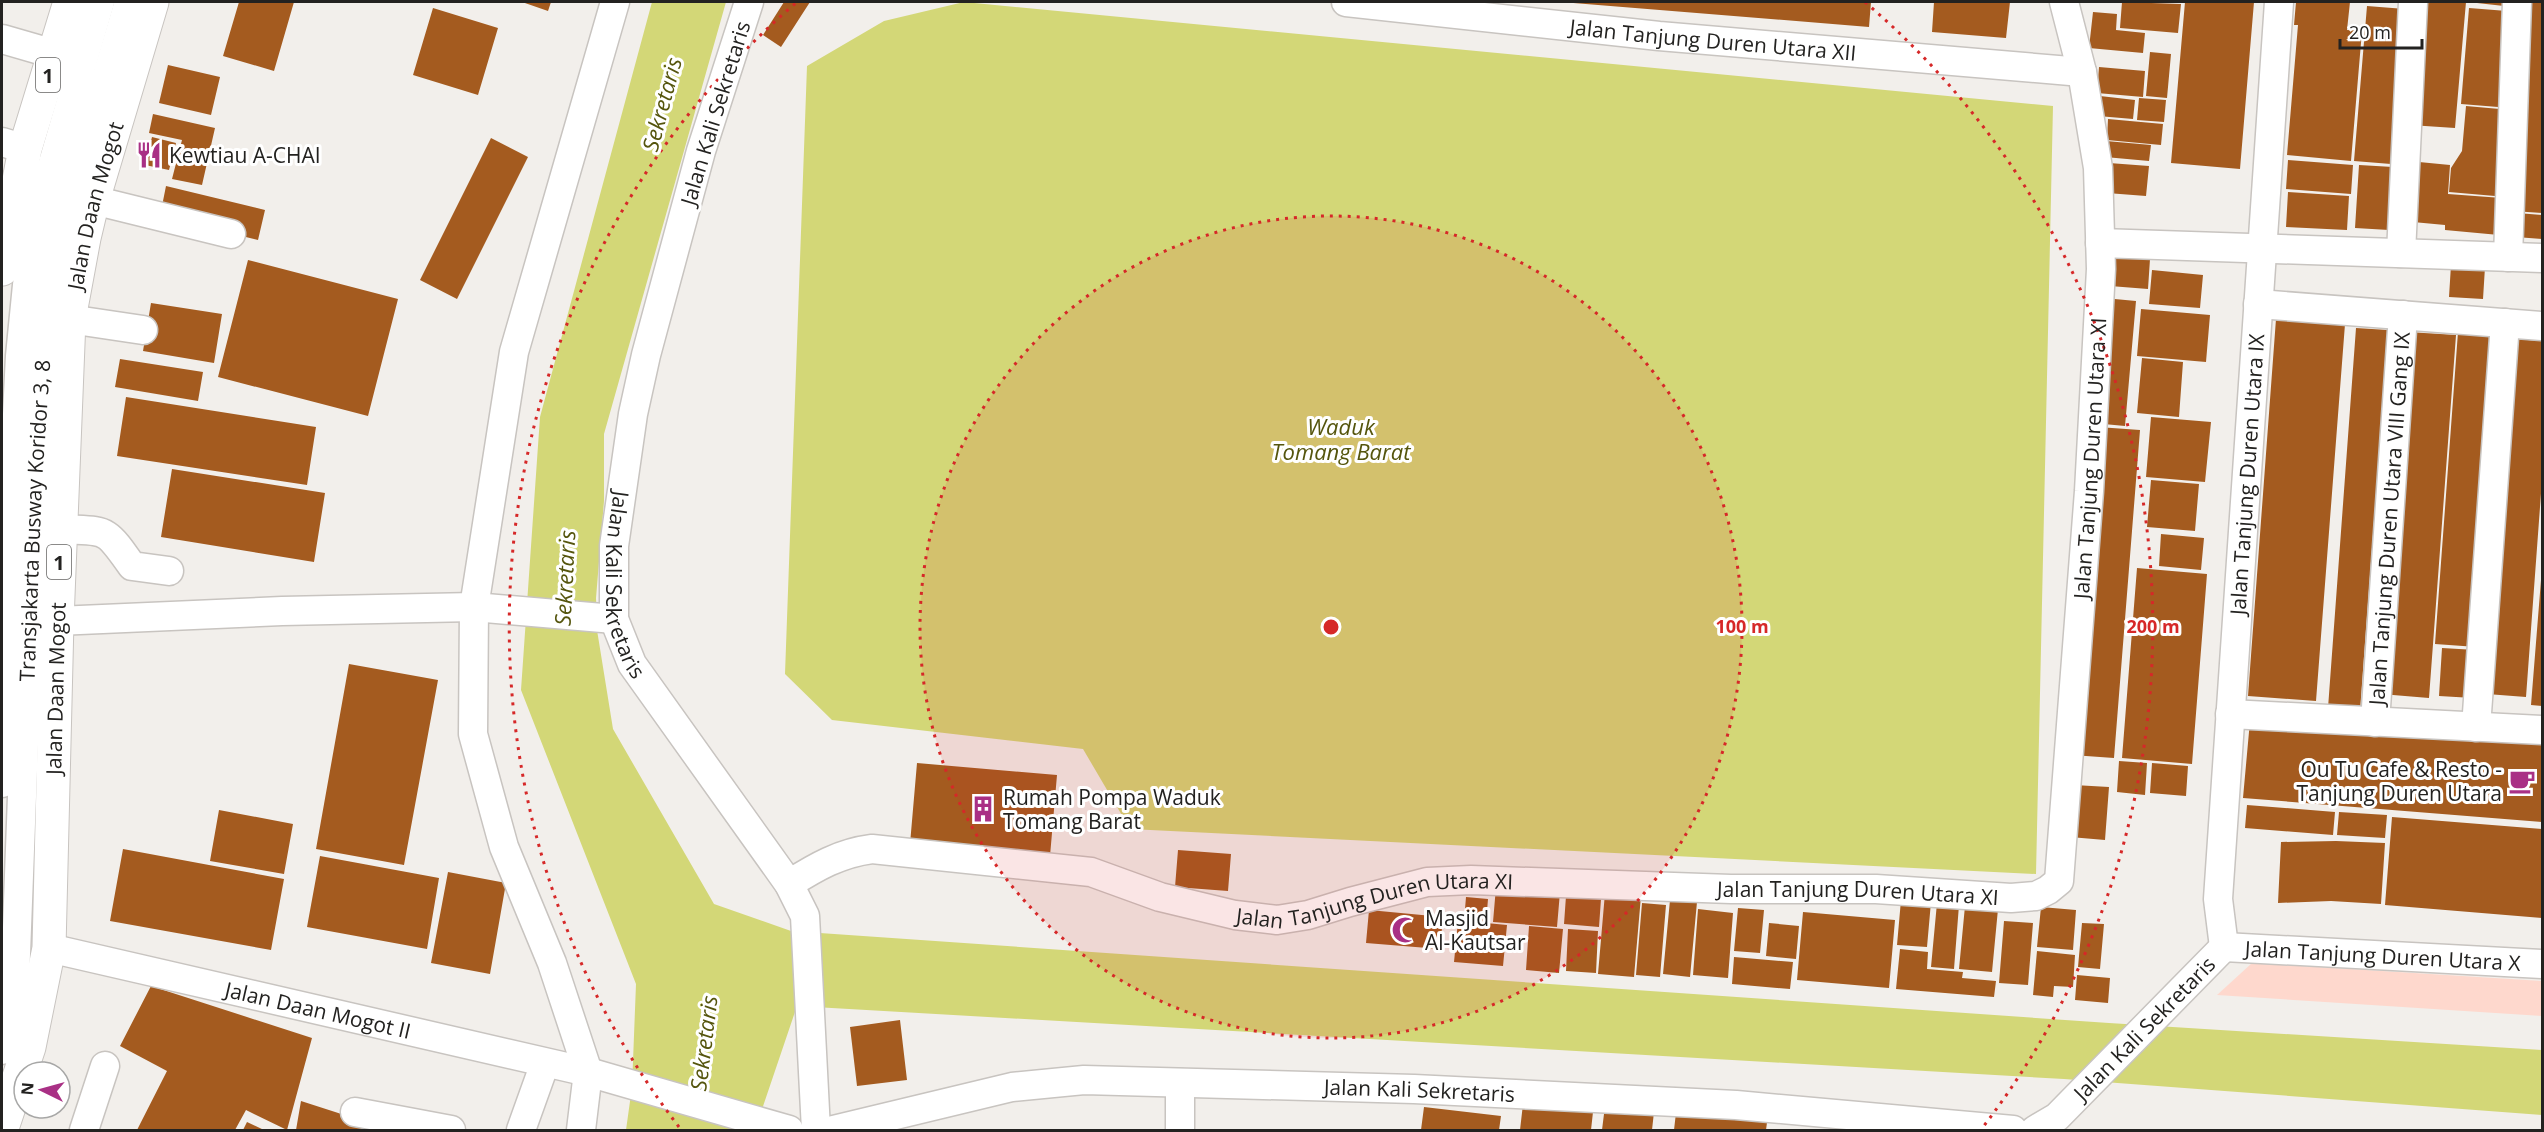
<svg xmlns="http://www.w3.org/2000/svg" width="2544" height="1132" viewBox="0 0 2544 1132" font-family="'Open Sans',sans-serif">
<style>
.green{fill:#fed8cd}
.water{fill:#d3d777}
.building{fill:#a45b1f}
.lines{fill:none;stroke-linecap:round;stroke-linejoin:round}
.minor-casing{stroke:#c8c4c0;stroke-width:31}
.highway-casing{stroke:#c8c4c0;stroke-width:35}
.minor{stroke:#fff;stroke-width:28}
.highway{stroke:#fff;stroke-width:33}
.ring{fill:none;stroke:#d62828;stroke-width:3;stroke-dasharray:3 6}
.labels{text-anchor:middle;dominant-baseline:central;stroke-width:6;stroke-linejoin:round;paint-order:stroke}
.shield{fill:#fff;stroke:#656463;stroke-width:1.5}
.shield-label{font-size:20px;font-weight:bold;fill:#232220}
.street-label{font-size:21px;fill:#232220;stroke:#fff}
.poi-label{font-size:21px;fill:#232220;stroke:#fff;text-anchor:start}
.water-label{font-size:22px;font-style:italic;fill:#55550d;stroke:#fff}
.centre{fill:#d62828;stroke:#fff;stroke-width:3}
.ring-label{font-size:18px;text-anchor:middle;font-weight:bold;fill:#d62828;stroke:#fff;stroke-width:6;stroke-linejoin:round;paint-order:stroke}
</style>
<rect width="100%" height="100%" fill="#f2efeb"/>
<path class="green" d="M2252,963L2542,981V1016L2217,995Z"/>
<path class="water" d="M652,2H726L604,434V501L596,598L597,630L613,729L714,904L791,931L2109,1023L2542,1050V1115L2064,1079L797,1006L755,1130H626L632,1087L636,984L521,690L540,417Z
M964,2L2053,106L2036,874L1130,829L1083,749L832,720L785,674L807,66L884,21Z"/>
<path class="building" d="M239,2H294L274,71L223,56Z
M522,2H551L548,11Z
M784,2H810L781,47L763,35Z
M1561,2H1871L1869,27Z
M1934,2H2010L2006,38L1932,32Z
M2122,2L2181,4L2178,33L2120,28Z
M2185,2H2254L2240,169L2171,163Z
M2296,2H2350L2347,30L2362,31L2351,161L2287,155L2298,25H2294Z
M2421,2H2466L2455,128L2410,125Z
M2468,2H2504V6Z
M2524,2H2542V213L2513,211Z
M2367,6L2405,9L2391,164L2354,161Z
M433,8L498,28L478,95L413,75Z
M2469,8L2507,11L2498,107L2461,104Z
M2093,12L2117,14L2116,30L2145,33L2143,53L2089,48Z
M2150,52L2171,54L2167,98L2146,96Z
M168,65L220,77L211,115L159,103Z
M2099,67L2145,71L2143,97L2097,93Z
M2100,96L2135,100L2133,119L2098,116Z
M2139,98L2166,100L2164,122L2137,120Z
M2466,106L2511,110L2507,155L2497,172L2495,196L2449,192L2451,168L2462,151Z
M153,114L215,128L202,185L172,179L182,140L149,133Z
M2108,119L2163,124L2161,145L2107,140Z
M152,137L176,143L169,170L145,165Z
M491,138L528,157L457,299L420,280Z
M2106,141L2151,145L2149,161L2105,157Z
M2288,160L2353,165L2351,194L2286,189Z
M2419,162L2450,165L2448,194L2502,198L2499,235L2445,230V225L2413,222Z
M2109,163L2149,166L2146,196L2107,193Z
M2359,165L2393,167L2389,230L2355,228Z
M166,186L265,210L258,240L160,216Z
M2288,192L2349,196L2347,230L2286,227Z
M2517,213L2542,215V239L2516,237Z
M2114,256L2150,259L2148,289L2110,286Z
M248,260L398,299L368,416L218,377Z
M2451,265L2485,267L2483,299L2449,297Z
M2152,270L2203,275L2200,308L2149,304Z
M2104,298L2136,301L2125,426L2093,423Z
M151,303L222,314L214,363L143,351Z
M2141,309L2210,315L2206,362L2137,356Z
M2276,319L2345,324L2316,701L2248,696Z
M2356,328L2388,330L2360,711L2328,708Z
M2408,332L2456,335L2429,698L2381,694Z
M2458,332L2500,336L2477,647L2435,644Z
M2513,339L2542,341V480L2526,697L2487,694Z
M2142,358L2183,362L2179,417L2137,413Z
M120,359L203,372L198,401L115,387Z
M126,397L316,427L307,485L117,456Z
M2151,417L2211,422L2205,482L2146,477Z
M2098,427L2140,430L2114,758L2072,755Z
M172,469L325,493L314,562L161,537Z
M2151,480L2199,484L2195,531L2147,527Z
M2161,534L2204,538L2201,570L2159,566Z
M2137,568L2207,574L2192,764L2122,758Z
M2541,580H2542V706L2531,705Z
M2442,648L2476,650L2473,698L2439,696Z
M349,664L438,680L404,865L316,849Z
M2250,721L2542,745V822L2243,798Z
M2119,761L2147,763L2145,795L2117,792Z
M917,763L1057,775L1050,856L910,844Z
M2152,763L2188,766L2186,796L2150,793Z
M2074,785L2109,787L2105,840L2070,837Z
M2247,805L2335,812L2333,835L2245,828Z
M219,810L293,824L284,874L210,861Z
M2339,812L2387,815L2385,838L2337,835Z
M2392,817L2542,829V918L2385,905Z
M2336,841L2385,843L2381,904L2331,901L2278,903L2281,842Z
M123,849L284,879L271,950L110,921Z
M1178,850L1231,854L1228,891L1175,887Z
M320,856L439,878L427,949L307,927Z
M448,872L506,883L490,974L431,963Z
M1496,887L1560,892L1557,927L1493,922Z
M1605,893L1641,896L1634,977L1598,974Z
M1566,896L1601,899L1599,927L1564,924Z
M1466,897L1488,899L1486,923L1507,925L1503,966L1454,962L1458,921H1464Z
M1670,900L1697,902L1690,977L1663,974Z
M1901,900L1931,902L1927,947L1897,945Z
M1642,903L1666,905L1660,977L1636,975Z
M1937,903L1959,905L1954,969L1931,967Z
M1965,906L1998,909L1992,972L1959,969Z
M2041,907L2076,910L2073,950L2037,947Z
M1738,908L1764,910L1760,953L1734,951Z
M1698,909L1733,913L1728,978L1693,975Z
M1369,910L1443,917L1440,949L1366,943Z
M1803,912L1895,920L1889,988L1797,980Z
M2004,921L2033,923L2028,985L1999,983Z
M1769,923L1799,926L1796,959L1766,956Z
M2082,923L2104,924L2100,969L2078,967Z
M1529,926L1563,929L1559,973L1526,970Z
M1568,929L1598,931L1596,973L1566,971Z
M1900,949L1928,952L1927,969L1963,972L1962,978L1996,981L1994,997L1896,989Z
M2037,951L2075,955L2073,987L2054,986L2053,997L2033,995Z
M1734,957L1793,962L1790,989L1732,984Z
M2077,975L2110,978L2108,1003L2075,1000Z
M151,986L312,1038L287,1130L246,1110L235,1130H137L167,1071L120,1046Z
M900,1020L907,1080L857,1086L850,1027Z
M301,1101L391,1130H296Z
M1523,1104L1593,1112L1591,1130H1520Z
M1677,1104L1768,1115L1766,1130H1674Z
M1605,1106L1654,1112L1652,1130H1602Z
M1424,1107L1501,1116L1499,1130H1421Z
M247,1122L264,1130H243Z"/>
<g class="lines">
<g class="minor-casing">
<g id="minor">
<path id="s1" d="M749,2L701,151L646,355L633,414L614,546V619L632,664L789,884L805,916L816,1130"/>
<path id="s2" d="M1346,2L1659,36L2082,72"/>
<path d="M2,39L54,54"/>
<path d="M2,142L25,149"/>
<path d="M93,200L231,234"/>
<path d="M2100,243L2542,258"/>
<path d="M2401,253L2413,2"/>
<path d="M2508,257L2517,2"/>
<path d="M2258,304L2542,326"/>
<path d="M69,319L143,330"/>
<path d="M60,529C108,532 104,526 132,566L169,571"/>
<path d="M57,621L282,611L474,607L614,619"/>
<path d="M2230,714L2542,730"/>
<path id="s3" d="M2375,722L2403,315"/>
<path d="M2476,727L2505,323"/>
<path d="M2,783L16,434L20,356L27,285L41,204L100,2"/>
<path id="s4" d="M789,884C816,867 840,853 872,849L1091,872L1160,897L1235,915L1277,920L1308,915L1350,902L1427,882L1471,880L1731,889H1876L2011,898L2036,896L2048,890L2059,881L2089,491L2101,269L2098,168L2082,72L2064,2"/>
<path id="s5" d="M2224,947L2218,899L2279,2"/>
<path id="s6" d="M2224,947L2542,964"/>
<path id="s7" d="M49,948L588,1072L789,1130"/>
<path id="s8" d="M2,1050L15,980L34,482L44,336L64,219L129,2"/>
<path d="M355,1112L451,1130"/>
<path d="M84,1130L105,1066"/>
<path d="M521,1130L545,1063"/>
<path d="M581,1130L588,1072L552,963L504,847L473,734L474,607L514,352L615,2"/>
<path id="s9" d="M833,1130L1012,1087L1084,1080L1414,1089L1736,1105L2013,1130"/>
<path d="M1180,1130V1083"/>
<path id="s10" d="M2035,1130L2057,1117L2224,947"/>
</g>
</g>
<g class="highway-casing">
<g id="highway">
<path d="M2,269L25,149L70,2"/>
<path id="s11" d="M2,1128L29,1047L49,948L57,621L69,319L84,238L93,200L152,2"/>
</g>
</g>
<use href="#minor" class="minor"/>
<use href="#highway" class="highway"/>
</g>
<circle cx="1331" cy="627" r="411" fill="#d62828" fill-opacity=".12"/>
<g class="ring">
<circle cx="1331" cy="627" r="411"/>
<path d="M679 1127A822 822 0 0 1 797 2M1865 2A822 822 0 0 1 1983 1127"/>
</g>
<defs>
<g id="restaurant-bare" transform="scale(2.07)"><path d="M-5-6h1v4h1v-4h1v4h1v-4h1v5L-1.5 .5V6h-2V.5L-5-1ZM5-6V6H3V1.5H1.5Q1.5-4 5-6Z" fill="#a93085" stroke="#fff" stroke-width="2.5" paint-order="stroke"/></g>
<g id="cafe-bare" transform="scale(2.07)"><path d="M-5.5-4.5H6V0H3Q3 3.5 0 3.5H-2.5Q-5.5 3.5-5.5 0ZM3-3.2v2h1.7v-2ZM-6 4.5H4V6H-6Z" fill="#a93085" stroke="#fff" stroke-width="2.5" paint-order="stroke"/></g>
<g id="building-bare" transform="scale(2.07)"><path d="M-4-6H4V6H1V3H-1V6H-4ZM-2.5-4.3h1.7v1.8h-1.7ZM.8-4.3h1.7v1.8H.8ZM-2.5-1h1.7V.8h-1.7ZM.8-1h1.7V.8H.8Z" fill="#a93085" stroke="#fff" stroke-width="2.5" paint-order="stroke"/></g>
<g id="mosque-bare" transform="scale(2.07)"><path d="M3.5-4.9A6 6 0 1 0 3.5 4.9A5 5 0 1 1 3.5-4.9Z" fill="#a93085" stroke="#fff" stroke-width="2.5" paint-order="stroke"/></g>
</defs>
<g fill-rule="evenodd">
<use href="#restaurant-bare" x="149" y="155"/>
<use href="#cafe-bare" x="2522" y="781"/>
<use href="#building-bare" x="983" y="809"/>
<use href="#mosque-bare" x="1405" y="930"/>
</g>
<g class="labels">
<g class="shield">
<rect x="36" y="58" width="24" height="34" rx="4.5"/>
<rect x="47" y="545" width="24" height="34" rx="4.5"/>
</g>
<g class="shield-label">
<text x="48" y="75">1</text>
<text x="59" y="562">1</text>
</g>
<g class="street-label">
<text stroke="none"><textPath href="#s2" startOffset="369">Jalan Tanjung Duren Utara XII</textPath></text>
<text transform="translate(715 113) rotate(-73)">Jalan Kali Sekretaris</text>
<text stroke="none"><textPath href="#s11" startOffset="932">Jalan Daan Mogot</textPath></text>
<text stroke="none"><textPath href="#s4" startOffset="1720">Jalan Tanjung Duren Utara XI</textPath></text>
<text stroke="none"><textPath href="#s5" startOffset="474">Jalan Tanjung Duren Utara IX</textPath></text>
<text stroke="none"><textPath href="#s3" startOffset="204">Jalan Tanjung Duren Utara VIII Gang IX</textPath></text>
<text stroke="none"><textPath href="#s8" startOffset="531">Transjakarta Busway Koridor 3, 8</textPath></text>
<text stroke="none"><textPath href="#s1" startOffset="602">Jalan Kali Sekretaris</textPath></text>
<text stroke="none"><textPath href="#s11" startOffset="446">Jalan Daan Mogot</textPath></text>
<text stroke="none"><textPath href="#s4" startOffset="1090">Jalan Tanjung Duren Utara XI</textPath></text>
<text stroke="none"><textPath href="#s4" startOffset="604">Jalan Tanjung Duren Utara XI</textPath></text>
<text stroke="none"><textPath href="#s6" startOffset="159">Jalan Tanjung Duren Utara X</textPath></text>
<text stroke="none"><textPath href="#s7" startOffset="276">Jalan Daan Mogot II</textPath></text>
<text stroke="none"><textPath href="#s10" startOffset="150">Jalan Kali Sekretaris</textPath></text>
<text stroke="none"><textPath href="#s9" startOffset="592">Jalan Kali Sekretaris</textPath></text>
</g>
<g class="poi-label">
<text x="169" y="155">Kewtiau A-CHAI</text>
<text x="2502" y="769" text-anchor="end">Ou Tu Cafe &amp; Resto -<tspan x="2502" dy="24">Tanjung Duren Utara</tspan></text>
<text x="1003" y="797">Rumah Pompa Waduk<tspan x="1003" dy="24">Tomang Barat</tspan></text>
<text x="1425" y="918">Masjid<tspan x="1425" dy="24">Al-Kautsar</tspan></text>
</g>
<g class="water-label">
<text transform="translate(661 104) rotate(-75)">Sekretaris</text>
<text x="1341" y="426">Waduk<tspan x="1341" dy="25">Tomang Barat</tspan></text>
<text transform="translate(564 578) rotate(-87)">Sekretaris</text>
<text transform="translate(703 1043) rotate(-83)">Sekretaris</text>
</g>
</g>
<circle cx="1331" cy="627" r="9" class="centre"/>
<g class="ring-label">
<text x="1742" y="633">100 m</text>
<text x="2153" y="633">200 m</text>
</g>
<rect width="2544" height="1132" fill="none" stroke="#232220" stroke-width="6"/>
<g transform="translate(42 1090) rotate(275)"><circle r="28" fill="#ffffff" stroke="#a7a7a6" stroke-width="1.5"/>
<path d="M0-4.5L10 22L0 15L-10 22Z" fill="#a93085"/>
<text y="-9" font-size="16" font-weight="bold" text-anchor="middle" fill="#232220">N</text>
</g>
<path d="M2340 39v9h82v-9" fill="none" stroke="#232220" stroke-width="3"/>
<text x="2349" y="39" font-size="18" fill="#232220" stroke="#ffffff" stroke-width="4.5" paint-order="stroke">20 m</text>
</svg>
